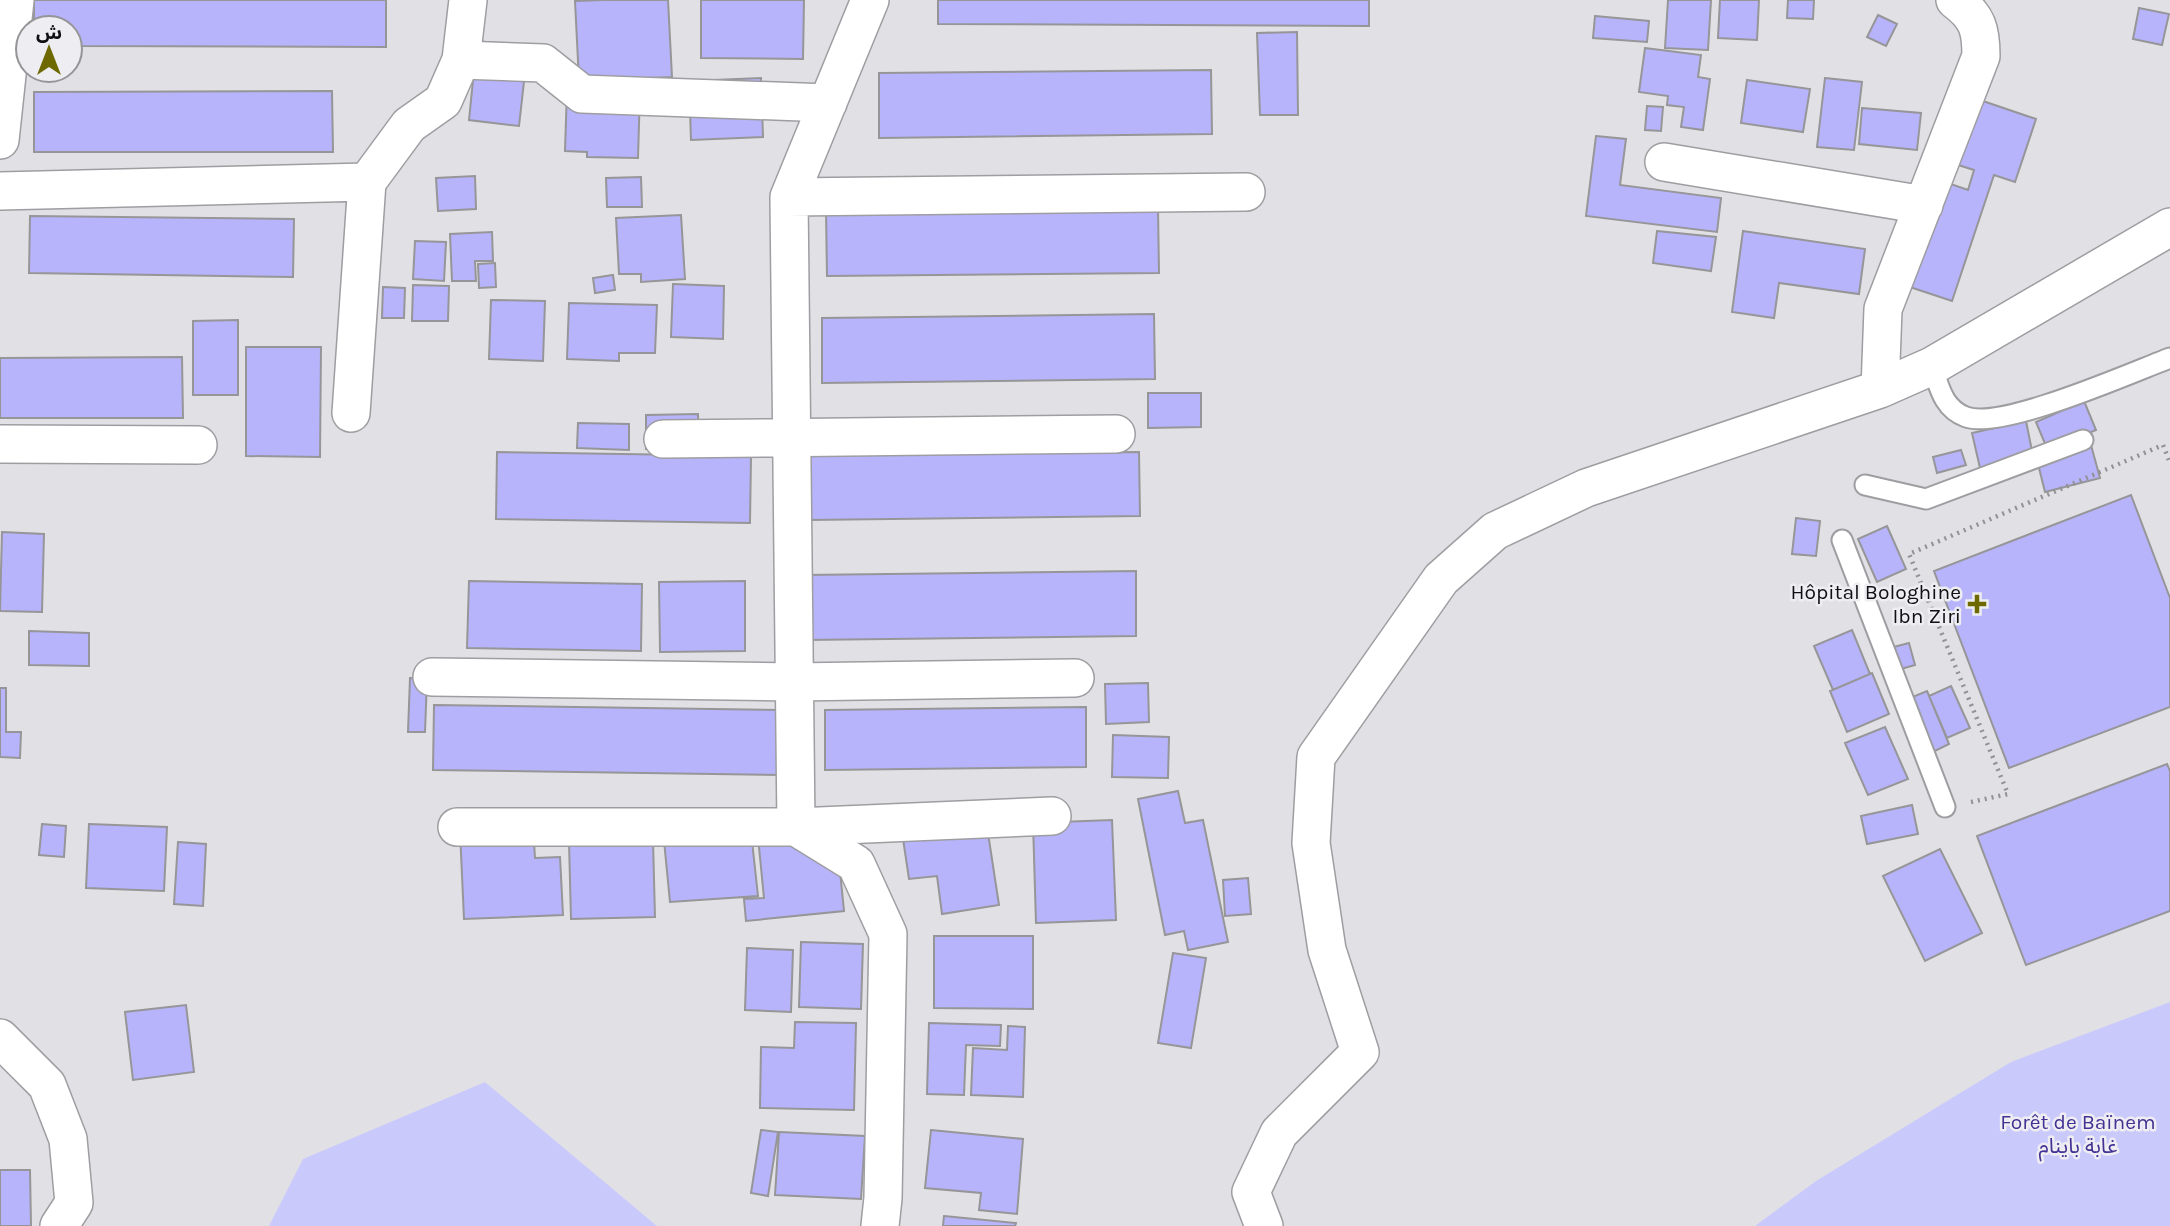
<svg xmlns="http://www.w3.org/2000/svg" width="2170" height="1226" viewBox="0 0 2170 1226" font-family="Karla,'Noto Sans Arabic',sans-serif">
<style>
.green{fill:#cac9fc}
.building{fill:#b7b4fb;stroke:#969699;stroke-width:2}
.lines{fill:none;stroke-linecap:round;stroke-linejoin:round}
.service-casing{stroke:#9e9ea2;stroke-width:23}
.minor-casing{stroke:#9e9ea2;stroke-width:40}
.path{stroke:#929295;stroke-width:4.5;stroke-dasharray:2 5;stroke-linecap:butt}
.service{stroke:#fff;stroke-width:19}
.minor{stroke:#fff;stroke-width:37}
.poi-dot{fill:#6e6800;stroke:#eeeef2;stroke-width:2.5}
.labels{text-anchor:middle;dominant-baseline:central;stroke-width:5;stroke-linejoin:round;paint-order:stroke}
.poi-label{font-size:21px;fill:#101012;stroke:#eeeef2;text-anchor:end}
.park-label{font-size:21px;fill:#443194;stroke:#eeeef2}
</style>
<rect width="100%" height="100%" fill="#e1e1e5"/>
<path class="green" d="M2170,1002V1226H1755L1816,1181L2011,1062Z
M485,1082L657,1226H269L303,1159Z"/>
<path class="building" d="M34,0H386V47L70,46V28H34Z
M604,0H668L672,77L579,81L575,1Z
M701,0H804L803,59L701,58Z
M938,0H1369V26L938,24Z
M1668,0H1711L1708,50L1665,48Z
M1720,0H1759L1757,40L1718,38Z
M1788,0H1814L1813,19L1787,18Z
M2139,8L2169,14L2162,45L2133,39Z
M1878,15L1897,24L1886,46L1867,37Z
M1595,16L1649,21L1647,42L1593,38Z
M1297,32L1298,115H1260L1257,33Z
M477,41L528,46L519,126L469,120Z
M1645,48L1701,55L1698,77L1710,79L1703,130L1681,127L1684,107L1667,105L1668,96L1639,92Z
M1211,70L1212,134L879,138V73Z
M761,78L763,137L691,140L689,81Z
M1825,78L1862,82L1854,150L1817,147Z
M1747,80L1810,89L1803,132L1741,123Z
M567,89L640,90L638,158L587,157V152L565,151Z
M332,91L333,152H34V92Z
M1977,99L2036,119L2015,182L1994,175L1952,301L1907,286L1942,181L1968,190L1974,170L1955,164Z
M1647,106L1663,107L1661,131L1645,130Z
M1862,108L1921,113L1917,150L1859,144Z
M1596,136L1626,139L1620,185L1721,198L1717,232L1586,216Z
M475,176L476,209L438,211L436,178Z
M641,177L642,207H607L606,178Z
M1158,207L1159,273L827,276L826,211Z
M681,215L685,279L641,282V274H619L616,218Z
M30,216L294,219L293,277L29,273Z
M1657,231L1716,237L1711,271L1653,263Z
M1743,231L1865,249L1859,294L1779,283L1774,318L1732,312Z
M492,232L493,261H475L476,281H452L450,234Z
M415,241L446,242L444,281L413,279Z
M495,263L496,287L479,288L478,264Z
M613,275L615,290L595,293L593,278Z
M673,284L724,286L723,339L671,337Z
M413,285L449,286L448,321H412Z
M383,287L405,288L404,318H382Z
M491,300L545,301L543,361L489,359Z
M569,303L657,305L655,353H619V361L567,359Z
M1154,314L1155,379L822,383V318Z
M238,320V395H193V321Z
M246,347H321L320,457L246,456Z
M182,357L183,418H0V358Z
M1148,393H1201V427L1148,428Z
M2084,401L2096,430L2048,451L2036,422Z
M698,414L699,447L646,449V415Z
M2026,421L2033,456L1980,468L1972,433Z
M578,423L629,424V450L577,448Z
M2091,445L2100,478L2045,492L2037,460Z
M1961,450L1966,465L1937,473L1933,457Z
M497,452L751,456L750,523L496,519Z
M1139,452L1140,516L808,520L807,455Z
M2131,495L2170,598V707L2009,768L1934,571Z
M1796,518L1820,521L1816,556L1792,554Z
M1887,526L1906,569L1877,582L1858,539Z
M2,532L44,534L42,612L0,611Z
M1136,571V636L804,640L803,575Z
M469,581L642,584L641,651L467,648Z
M745,581V651L660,652L659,582Z
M1852,630L1870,674L1833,690L1814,646Z
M29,631L89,633V666L29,665Z
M1909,643L1915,665L1897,670L1890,648Z
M1872,673L1889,714L1847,732L1830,691Z
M410,678L427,679L425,732H408Z
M1148,683L1149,722L1106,724L1105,684Z
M1951,686L1970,728L1947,738L1929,696Z
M0,688H6V732H21L20,758L0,757Z
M1927,691L1949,744L1933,752L1910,698Z
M434,705L782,710L781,775L433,770Z
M1086,707V767L825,770V710Z
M1885,727L1908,779L1868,795L1845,743Z
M1113,735L1169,737L1168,778L1112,777Z
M2167,764L2170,771V911L2026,965L1977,836Z
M1178,791L1185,823L1203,820L1228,942L1188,950L1184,931L1165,935L1138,799Z
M1912,805L1918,834L1867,844L1861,816Z
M662,820L752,841L758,896L670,902Z
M986,820L999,905L942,914L937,876L909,879L902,832Z
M1112,820L1116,920L1036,923L1033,823Z
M42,824L66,826L64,857L39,855Z
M89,824L167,827L164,891L86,888Z
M533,827L535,858L560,857L563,915L464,919L460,831Z
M816,832L838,851L844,911L746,921L744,899L764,898L758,837Z
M653,841L655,917L571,919L569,842Z
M178,842L206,844L203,906L174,904Z
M1940,849L1982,933L1925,961L1883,876Z
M1248,878L1251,914L1225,916L1223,880Z
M934,936H1033V1009L934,1008Z
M801,942L863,944L861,1009L799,1007Z
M747,948L793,950L791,1012L745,1010Z
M1173,953L1206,958L1191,1048L1158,1043Z
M186,1005L194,1072L133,1080L125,1012Z
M795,1022L856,1023L854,1110L760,1108L761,1047L794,1048Z
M929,1023L1001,1025L1000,1046L966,1045L964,1095L927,1094Z
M1008,1026L1025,1027L1023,1097L971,1095L973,1048L1007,1050Z
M761,1130L778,1132L768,1196L751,1193Z
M931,1130L1023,1139L1017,1214L979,1210L981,1193L925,1188Z
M779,1132L865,1136L861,1199L775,1195Z
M0,1170H30L31,1226H0Z
M944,1216L1016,1223L1015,1226H943Z"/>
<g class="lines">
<g class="service-casing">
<path id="service" d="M1932,366C1939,386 1943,409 1966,417C2002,430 2130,373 2170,358
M1865,485L1926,499L2083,440
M1842,540L1945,807"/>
</g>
<g class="minor-casing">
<path id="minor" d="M870,0L789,197L796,827L856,864L888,934L883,1198L880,1226
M461,60L543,63L582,94L828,103
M0,140L15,0
M1664,162L1924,205
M0,191L367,182
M789,197L1246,192
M1880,389L1883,309L1981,56C1981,30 1978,17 1955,0
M351,413L367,182L409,125L443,101L461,60L468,0
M663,439L1116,434
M0,444L198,445
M432,677L793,682L1075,678
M457,827H796L1052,816
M0,1038L47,1085L68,1139L74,1203L59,1226
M1264,1226L1251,1192L1279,1133L1360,1052L1327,950L1311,843L1316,757L1441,579L1495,531L1586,488L1880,389L1932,366L2170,227"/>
</g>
<path class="path" d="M1971,802L2008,794L1909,554L2163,445L2170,463"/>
<use href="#service" class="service"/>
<use href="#minor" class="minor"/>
</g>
<path class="poi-dot" d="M1973.5 593.5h7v7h7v7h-7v7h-7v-7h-7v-7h7z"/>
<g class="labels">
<g class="poi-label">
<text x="1961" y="592">Hôpital Bologhine<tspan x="1961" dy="24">Ibn Ziri</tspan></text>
</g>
<g class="park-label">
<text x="2078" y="1122">Forêt de Baïnem<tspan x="2078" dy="24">غابة باينام</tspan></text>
</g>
</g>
<g transform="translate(49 49)"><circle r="33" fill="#eeeef2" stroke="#959598" stroke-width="2"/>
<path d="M0-5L12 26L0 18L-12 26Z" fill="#6e6800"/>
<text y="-10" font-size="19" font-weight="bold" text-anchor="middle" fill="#101012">ش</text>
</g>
</svg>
